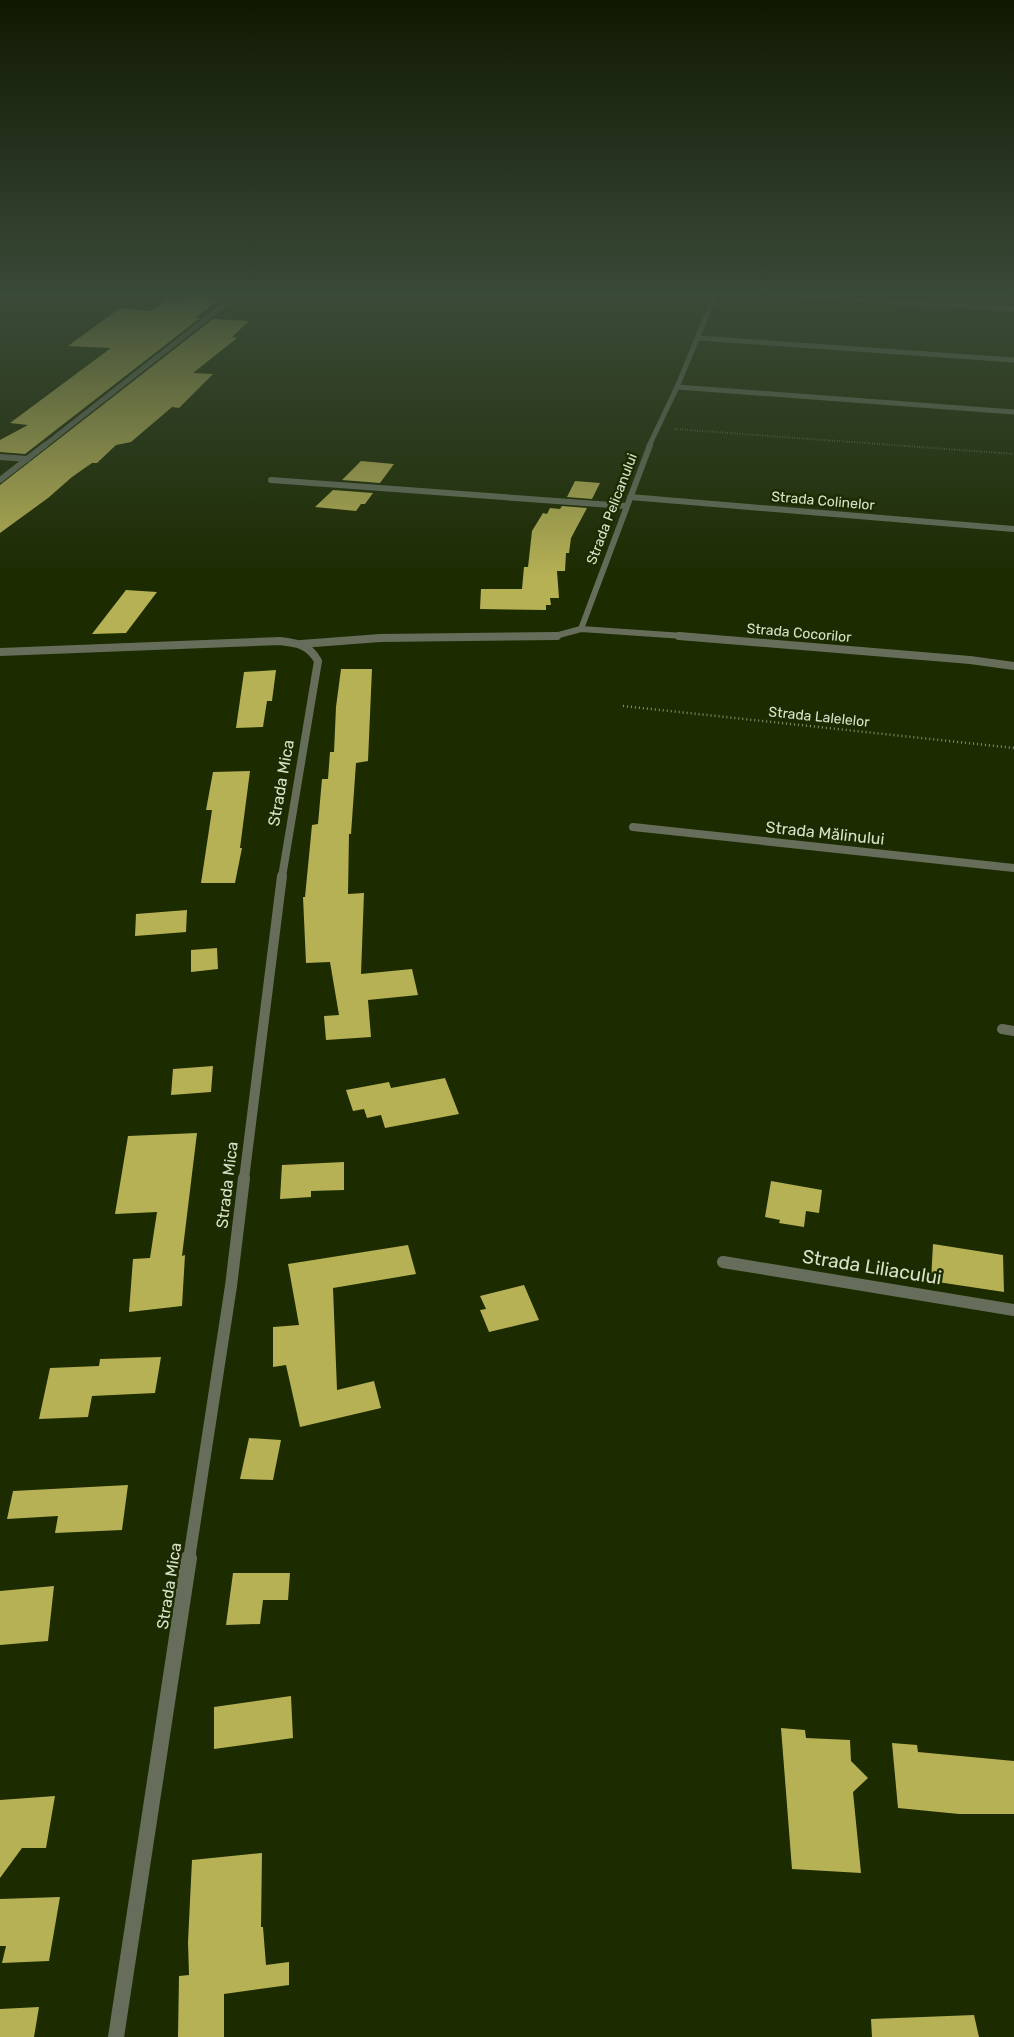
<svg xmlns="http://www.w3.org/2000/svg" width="1014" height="2037" viewBox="0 0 1014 2037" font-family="Rubik,sans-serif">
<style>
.building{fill:#b6b154}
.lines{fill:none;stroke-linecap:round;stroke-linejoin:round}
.path-far1{stroke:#848f70;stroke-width:2;stroke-dasharray:0.5 2;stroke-linecap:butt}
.path{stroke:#848f70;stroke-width:2.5;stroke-dasharray:1 3;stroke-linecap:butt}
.minor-far5{stroke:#666e5b;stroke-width:5}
.minor-far4{stroke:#666e5b;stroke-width:6}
.minor-far3{stroke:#666e5b;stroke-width:8}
.minor-far2{stroke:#666e5b;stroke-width:10}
.minor-far1{stroke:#666e5b;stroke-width:12}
.minor{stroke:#666e5b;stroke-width:16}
.tertiary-far1{stroke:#666e5b;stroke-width:5}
.tertiary{stroke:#666e5b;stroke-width:6}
.labels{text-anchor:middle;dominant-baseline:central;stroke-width:5;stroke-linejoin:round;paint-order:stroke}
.far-street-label{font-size:14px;fill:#d8e2cb;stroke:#1d2b01}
.street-label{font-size:16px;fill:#d8e2cb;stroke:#1d2b01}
.near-street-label{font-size:19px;fill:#d8e2cb;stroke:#1d2b01}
</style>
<rect width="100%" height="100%" fill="#1d2b01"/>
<path class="building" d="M183,295L222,297L195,318H200L25,454L0,452V440L28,425L10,423L111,348L68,346L120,308L151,311L168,298H178Z
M213,319L249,321L232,337L237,338L193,373L213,374L179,408L172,407L131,442L116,445L97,463H92L72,477L48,498L0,533V485Z
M361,461L394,464L380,483L342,480Z
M575,481L600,483L592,499L567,497Z
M333,490L373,493L365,504H361L356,511L315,507Z
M562,506L587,508L571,538L569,553H566L565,571H557L559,598H550L551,605H546V610L480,609L481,589H522L524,567H528L532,531L543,513L547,514L550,508L560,509Z
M126,590L157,592L126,633L92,634Z
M341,669H372L368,761L356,763L351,834H349L348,894L364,893L361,974L412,969L418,995L368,1000L371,1037L326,1040L324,1016L339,1015L330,962L306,963L303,897H305L312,825L318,824L322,779H328L330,752H334L336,707Z
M276,670L272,701H267L263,727L236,728L244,672Z
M250,771L240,848H242L235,883H201L212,810H206L213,772Z
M187,910L186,932L135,936L136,914Z
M217,948L218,969L191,972V950Z
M213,1066L211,1092L171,1095L173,1069Z
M445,1078L459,1114L385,1128L381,1115L367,1118L364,1109L353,1111L346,1090L389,1082L391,1088Z
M197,1133L182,1256L185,1255L182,1306L129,1312L133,1259L150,1258L157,1212L115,1214L128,1136Z
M344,1162V1190L311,1191V1197L280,1199L282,1165Z
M771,1181L822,1190L819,1213L806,1211L804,1227L779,1223L780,1220L765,1217Z
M933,1244L1003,1255L1004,1292L931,1281Z
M408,1245L416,1274L333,1288L337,1390L374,1381L381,1408L300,1427L286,1365L273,1367V1327L299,1325L288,1264Z
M524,1285L539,1320L489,1332L480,1310L486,1309L480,1296Z
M161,1357L155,1393L92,1396L88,1417L39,1419L50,1368L99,1366L100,1359Z
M249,1438L281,1440L273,1480L240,1479Z
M128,1485L122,1530L55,1533L58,1516L7,1519L13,1491Z
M233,1573H290L288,1600H263L260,1624L226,1625Z
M54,1586L48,1641L0,1645V1591Z
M291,1696L293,1738L214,1749V1707Z
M781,1728L805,1730L806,1738L850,1740L851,1761L868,1778L853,1792L861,1873L792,1869Z
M892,1743L917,1745L918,1752L1014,1761V1814H959L898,1808Z
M55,1796L46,1848H22L0,1878V1800Z
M262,1853L261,1927H263L266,1965L289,1962V1985L224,1994V2037H178L179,1976L189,1975L188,1942L192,1860Z
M60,1897L49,1961L2,1963L6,1946H0V1899Z
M39,2007L34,2037H0V2009Z
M974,2015L979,2037H872L871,2019Z"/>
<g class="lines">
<path class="path-far1" d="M675,429L1014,454"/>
<path class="path" d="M623,706L1014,748"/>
<path class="minor-far5" d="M750,293L1014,309
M698,338L1014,360
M677,387L1014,412
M649,446L677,387L716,293"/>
<path class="minor-far4" d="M0,457L27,459
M271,480L625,506
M630,497L1014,529
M581,629L698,637
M487,637L555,636L581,629L650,445"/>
<path class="minor-far3" d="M679,636L970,660L1014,666
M301,644L380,638L557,636
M0,652L280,641C298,643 309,645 318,661L282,877
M633,827L1014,868"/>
<path class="minor-far2" d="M1002,1029L1014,1031
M244,1179L282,876"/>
<path class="minor-far1" d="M723,1262L1014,1310
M189,1559L231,1286L244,1178"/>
<path class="minor" d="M116,2037L189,1558"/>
<path class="tertiary-far1" d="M44,446L239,293"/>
<path class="tertiary" d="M0,480L45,445"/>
</g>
<linearGradient id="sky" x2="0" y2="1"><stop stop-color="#101801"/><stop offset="0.51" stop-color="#3a4a38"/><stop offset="1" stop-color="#3a4a38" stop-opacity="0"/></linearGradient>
<rect width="1014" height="579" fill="url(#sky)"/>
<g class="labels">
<g class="far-street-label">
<text transform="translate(823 501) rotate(5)">Strada Colinelor</text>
<text transform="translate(612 509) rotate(-69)">Strada Pelicanului</text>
<text transform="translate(799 633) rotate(5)">Strada Cocorilor</text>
<text transform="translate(819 717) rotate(6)">Strada Lalelelor</text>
</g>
<g class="street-label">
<text transform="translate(281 783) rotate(-80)">Strada Mica</text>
<text transform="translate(825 833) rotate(6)">Strada Mălinului</text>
<text transform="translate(227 1185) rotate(-83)">Strada Mica</text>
<text transform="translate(169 1586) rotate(-81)">Strada Mica</text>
</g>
<g class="near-street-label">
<text transform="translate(872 1267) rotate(9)">Strada Liliacului</text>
</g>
</g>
</svg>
